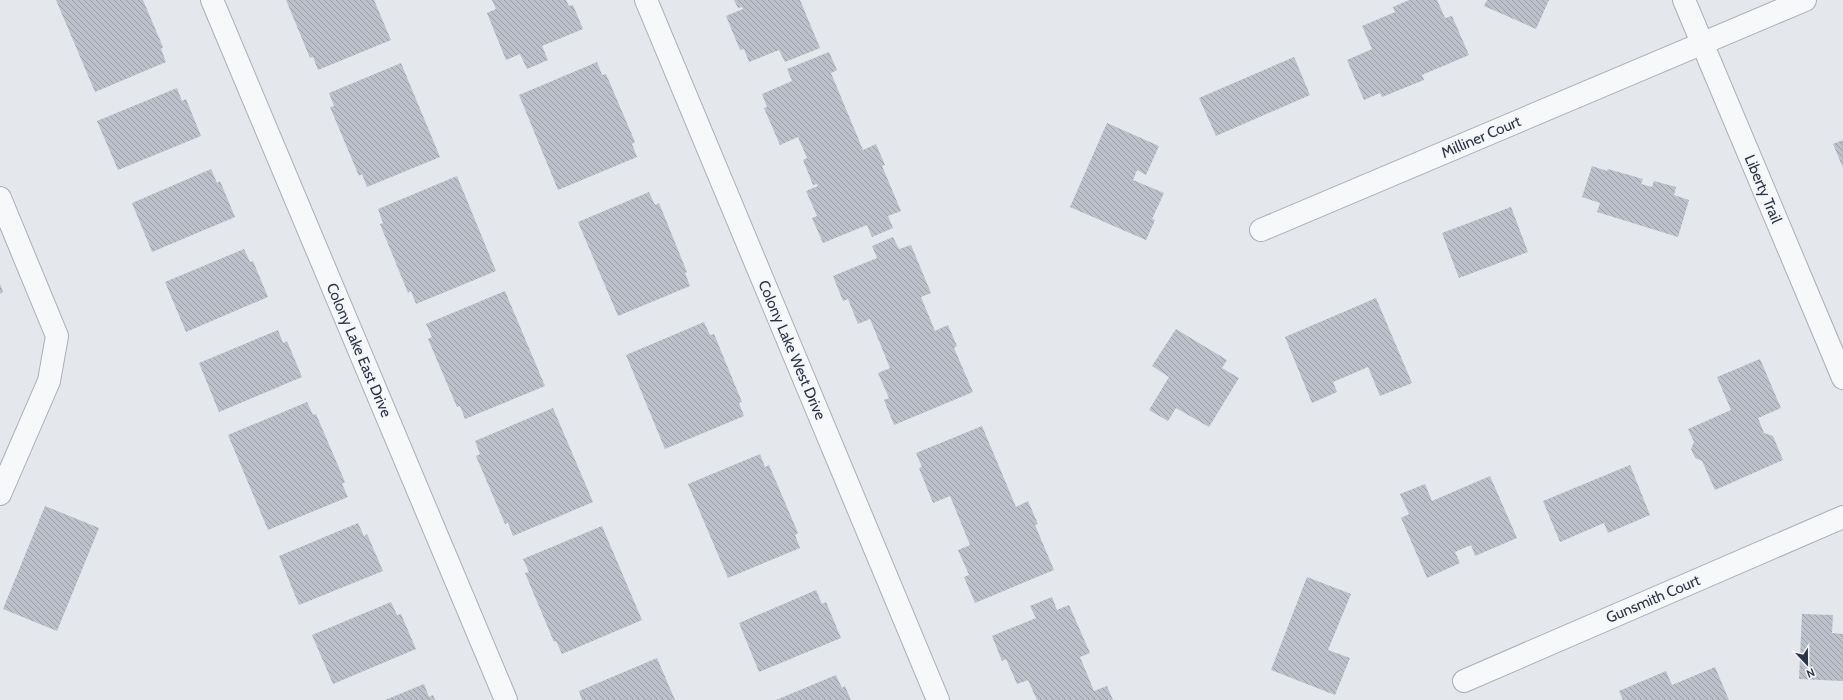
<svg xmlns="http://www.w3.org/2000/svg" width="1843" height="700" viewBox="0 0 1843 700" font-family="Cabin,sans-serif">
<style>
.building{fill:url(#building-back-hatch)}
.lines{fill:none;stroke-linecap:round;stroke-linejoin:round}
.minor-casing{stroke:#a9aeb7;stroke-width:24}
.minor{stroke:#f7f8fa;stroke-width:22}
.labels{text-anchor:middle;dominant-baseline:central;stroke-width:4;stroke-linejoin:round;paint-order:stroke}
.street-label{font-size:15px;fill:#2b3445;stroke:#f4f6f9}
</style>
<defs>
<pattern id="building-back-hatch" width="6" height="6" patternUnits="userSpaceOnUse"><rect width="6" height="6" fill="#bbc0ca"/><path d="M-1 5l2 2M0 0l6 6M5-1l2 2" fill="none" stroke="#989da6"/></pattern>
</defs>
<rect width="100%" height="100%" fill="#e4e7ec"/>
<path class="building" d="M56,0H143L163,47L161,49L166,62L95,92Z
M286,0H374L391,40L318,70L313,57L310,58Z
M492,0H566L569,6L573,5L583,29L542,46L548,60L527,69L520,54L506,60L487,13L496,9Z
M734,0H800L820,48L785,62L779,50L749,62L744,49L740,50L726,16L743,9L742,7L738,8Z
M1409,0H1437L1445,18L1452,16L1469,55L1422,75L1424,80L1382,97L1380,93L1364,100L1347,60L1372,49L1362,26L1395,12L1393,7Z
M1487,0H1549L1536,29L1484,6Z
M829,52L837,70L831,73L863,150L876,144L885,165L882,166L901,211L888,216L893,228L872,237L867,225L823,243L812,218L817,216L806,191L818,186L817,184L813,185L803,160L807,158L798,137L780,145L764,108L767,107L762,94L792,81L787,69Z
M1294,57L1310,95L1216,136L1199,98Z
M597,62L602,75L606,74L635,142L632,144L637,157L558,190L519,95Z
M401,63L440,157L367,187L362,174L359,176L330,107L334,106L329,93Z
M177,88L182,101L186,99L201,136L118,170L97,121Z
M1107,123L1159,146L1146,175L1137,170L1133,180L1164,193L1152,219L1155,220L1146,240L1070,207Z
M1843,140V168L1833,144Z
M1592,166L1607,171L1608,169L1643,179L1641,184L1652,187L1654,181L1676,187L1674,195L1689,200L1678,237L1597,212L1600,203L1582,197Z
M211,169L217,183L220,181L235,217L152,252L132,203Z
M457,176L496,271L416,304L411,291L408,293L380,224L383,223L378,209Z
M649,192L655,205L659,203L687,272L685,273L690,286L618,316L578,222Z
M1511,207L1528,252L1459,278L1442,233Z
M893,237L899,249L911,245L931,293L921,297L935,331L948,325L957,346L954,348L973,392L894,425L884,400L889,398L878,373L890,368L870,319L858,324L848,299L843,301L833,276L877,258L872,246Z
M244,249L250,262L253,261L268,297L186,332L165,282Z
M0,284L3,292L0,294Z
M505,291L545,386L465,419L460,406L457,407L428,339L432,337L426,324Z
M1376,298L1412,383L1380,396L1368,367L1333,382L1337,392L1312,403L1285,337Z
M704,322L710,335L714,334L742,402L739,403L744,416L665,449L626,355Z
M1176,329L1227,360L1222,368L1239,378L1209,427L1176,408L1168,421L1149,410L1169,377L1152,366Z
M278,330L283,343L287,341L302,377L219,412L199,363Z
M1760,359L1781,408L1758,418L1764,433L1773,436L1783,460L1715,490L1702,461L1695,458L1691,449L1694,442L1688,429L1731,410L1717,377Z
M307,402L313,415L316,414L345,482L342,484L348,497L268,530L228,435Z
M553,408L593,502L513,536L508,523L505,524L476,456L480,454L475,441Z
M982,426L1016,507L1028,501L1038,524L1035,525L1054,570L975,603L964,577L969,575L958,550L970,545L950,496L933,503L919,468L922,467L916,453Z
M760,454L765,467L769,465L798,533L795,535L800,548L728,578L688,484Z
M1630,465L1650,515L1608,533L1604,523L1560,542L1543,501Z
M1490,476L1517,538L1475,556L1471,545L1455,552L1460,563L1427,578L1401,518L1409,514L1400,494L1425,484L1432,501Z
M45,506L99,528L57,631L3,609Z
M358,523L364,536L367,534L383,571L299,605L279,556Z
M602,526L642,620L562,654L556,641L554,642L525,573L529,572L523,559Z
M1307,577L1351,594L1328,650L1350,658L1335,695L1271,670Z
M816,590L822,604L826,602L841,638L759,672L739,623Z
M1052,597L1057,610L1069,605L1090,653L1080,657L1094,691L1107,686L1113,700H1037L1028,680L1017,684L1006,659L1002,661L992,636L1036,618L1030,606Z
M391,602L397,615L401,614L416,649L333,684L312,635Z
M1802,614L1833,615L1832,633L1843,634V681L1799,679Z
M657,658L675,700H582L579,691Z
M1715,667L1729,700H1623L1619,691L1666,671L1672,685Z
M836,675L842,688L845,686L851,700H776Z
M424,684L429,697L433,695L435,700H385Z"/>
<g class="lines">
<g class="minor-casing">
<path id="minor" d="M212,0L506,700
M646,0L938,700
M1684,0L1843,378
M0,198L57,336L49,381L0,494
M1261,230L1805,0
M1464,681L1843,517"/>
</g>
<use href="#minor" class="minor"/>
</g>
<g class="labels">
<g class="street-label">
<text transform="translate(1481 137) rotate(-23)">Milliner Court</text>
<text transform="translate(1763 189) rotate(67)">Liberty Trail</text>
<text transform="translate(359 350) rotate(67)">Colony Lake East Drive</text>
<text transform="translate(792 350) rotate(67)">Colony Lake West Drive</text>
<text transform="translate(1653 599) rotate(-23)">Gunsmith Court</text>
</g>
</g>
<g transform="translate(1807 664) rotate(158)" stroke="#f4f6f9" stroke-width="3" paint-order="stroke">
<path d="M0-3L7 15L0 10L-7 15Z" fill="#2b3445"/>
<text y="-6" font-size="11" font-weight="bold" text-anchor="middle" fill="#2b3445">N</text>
</g>
</svg>
